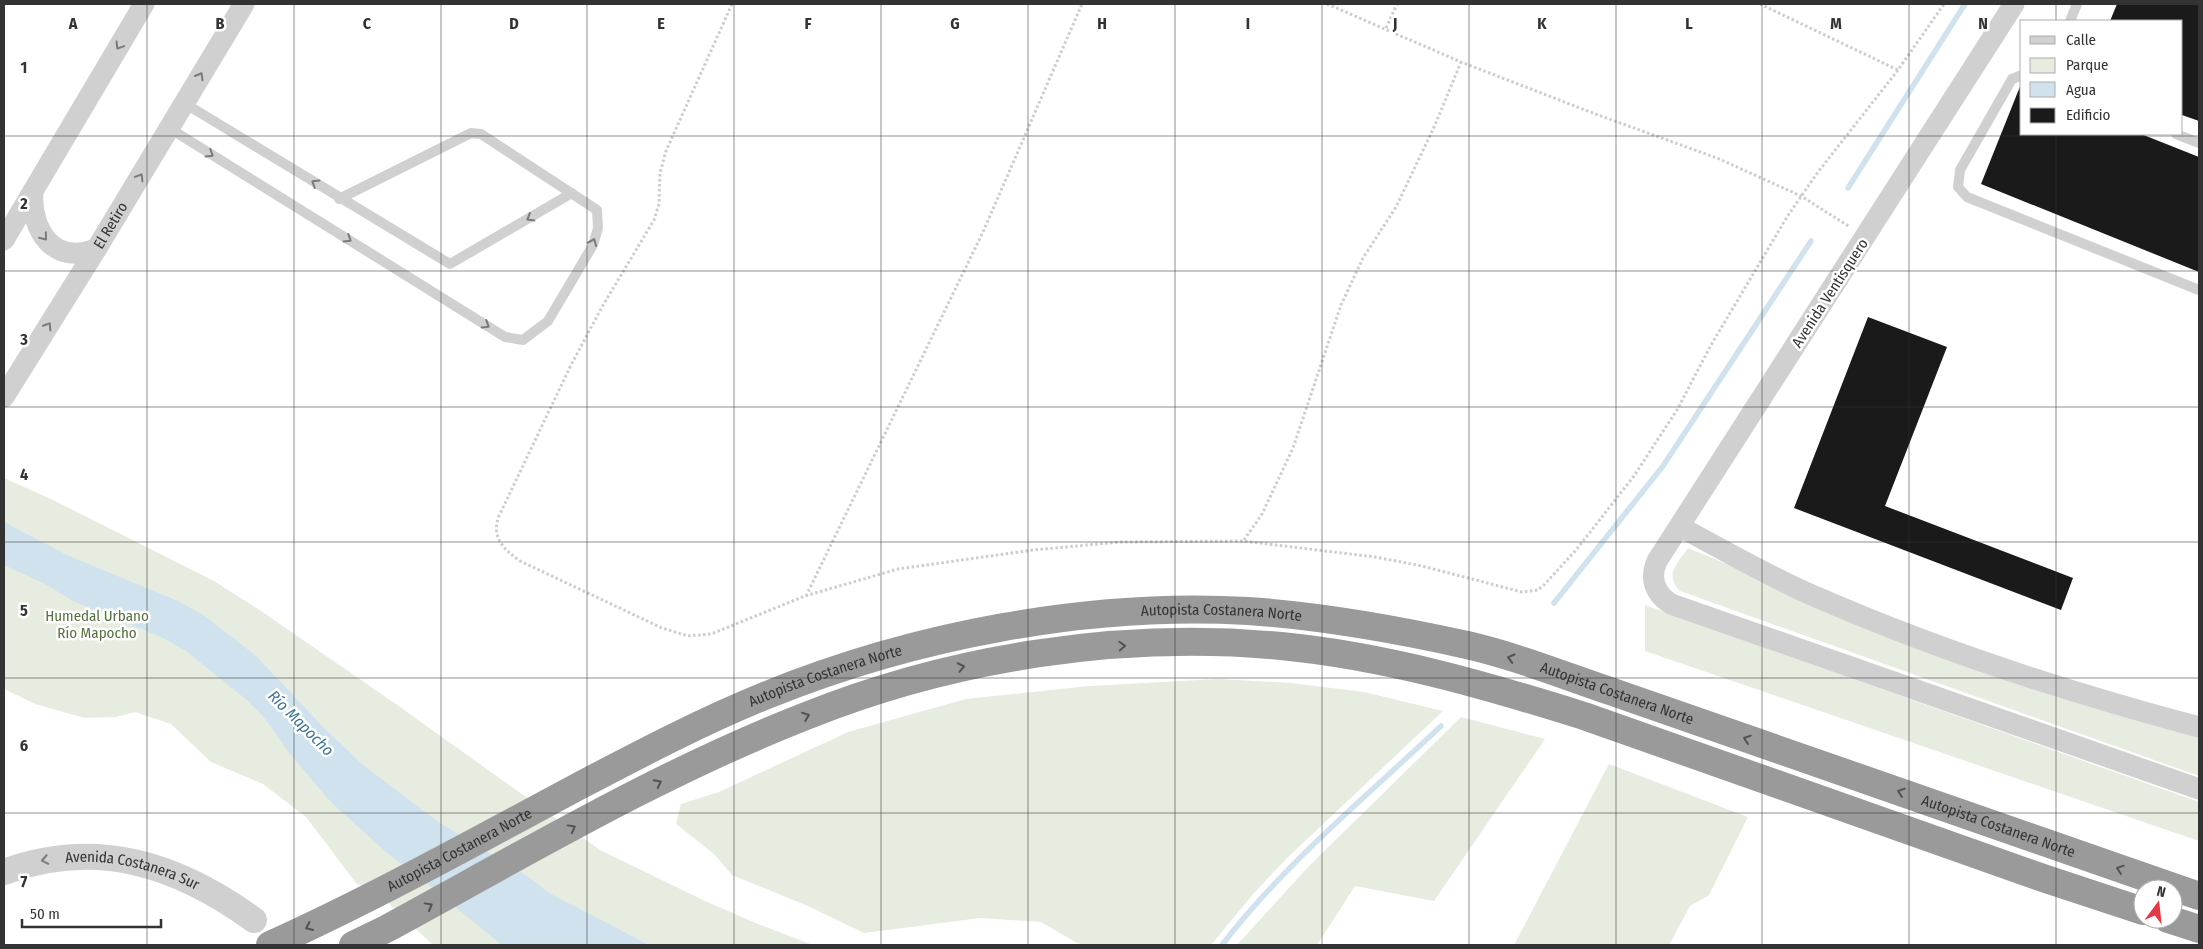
<svg xmlns="http://www.w3.org/2000/svg" width="2203" height="949" viewBox="0 0 2203 949" font-family="'Fira Sans Condensed',sans-serif">
<style>
.green{fill:#e6ecdf}
.water{fill:#cfe2ee}
.lines{fill:none;stroke-linecap:round;stroke-linejoin:round}
.stream{stroke:#cfe2ee;stroke-width:5.5}
.building{fill:#1a1a1a}
.path{stroke:#cdcdcd;stroke-width:3;stroke-dasharray:2.5 2.5;stroke-linecap:butt}
.service{stroke:#d0d0d0;stroke-width:10}
.minor{stroke:#d0d0d0;stroke-width:21}
.tertiary{stroke:#d0d0d0;stroke-width:26}
.motorway{stroke:#9a9a9a;stroke-width:28}
.oneway{stroke:#7a7a7a}
.oneway2{stroke:#525252}
.grid{fill:none;stroke:#333;stroke-width:1;stroke-opacity:0.55}
.labels{text-anchor:middle;dominant-baseline:central;stroke-width:5;stroke-linejoin:round;paint-order:stroke}
.street-label{font-size:15px;fill:#333;stroke:#fff}
.park-label{font-size:15px;fill:#56703f;stroke:#fff}
.water-label{font-size:16px;font-style:italic;fill:#3f7597;stroke:#fff}
.grid-label{font-size:16px;text-anchor:middle;font-weight:bold;fill:#333;stroke:#fff;stroke-width:5;stroke-linejoin:round;paint-order:stroke}
</style>
<rect width="100%" height="100%" fill="#fff"/>
<path class="green" d="M4,478L51,499L214,581L261,611L393,702L600,850L705,901L758,924L813,945H433L380,895L356,883L306,817L263,784L211,762L171,724L135,712L116,717L85,718L35,704L4,689Z
M1688,548L1962,661L2199,732V776L1680,591C1664,574 1677,564 1688,548Z
M1645,605L2199,802V841L1645,651Z
M1218,679L1291,683L1364,692L1443,711L1288,857L1253,894L1211,945H1087L1077,943L1041,922L980,918L864,933L808,906L732,875L714,854L676,824L681,804L719,792L848,732L966,699L1089,686Z
M1461,717L1545,739L1434,901L1355,886L1317,945H1237L1308,867Z
M1609,764L1748,817L1709,895L1690,906L1669,945H1514Z"/>
<path class="water" d="M4,522L69,556L178,601L202,614L255,655L324,728L363,765L437,821L530,878L549,893L649,945H502L415,874L388,854L330,801L290,754L263,716L248,701L186,651L161,637L73,601L45,584L4,565Z"/>
<g class="lines">
<path class="stream" d="M1848,188L1965,4
M1554,603L1663,466L1811,241
M1222,945C1284,864 1367,796 1441,726"/>
</g>
<path class="building" d="M2117,4H2199V121L2182,115V21H2110Z
M2021,84L2022,134H2141L2199,157V272L1981,184Z
M1868,317L1947,347L1885,506L2073,578L2061,610L1794,508Z"/>
<g class="lines">
<path class="path" d="M732,4L666,151L660,173L659,204L654,220L602,307L570,367L499,516C491,537 503,549 520,561L662,628L688,636L711,634L805,596L898,569L1033,550L1120,542L1243,541L1375,557L1422,566L1522,592L1538,590L1544,585L1576,550L1634,476L1677,410L1711,345L1787,217L1818,172L1898,70L1944,4
M1327,4L1461,62L1598,115L1717,158L1801,196L1850,227
M1760,4L1898,70
M1386,28L1397,4
M1244,540L1262,514L1293,448L1341,305L1363,258L1396,207L1435,125L1461,62
M806,596L983,232L1082,4"/>
<path class="service" d="M2070,21L2077,4
M2022,75L2012,79L1960,170L1958,187L1967,197L2199,290
M184,103L450,264L572,193
M169,128L505,337L523,340L548,321L593,245L598,228L597,210L481,134L471,133L339,199
M2176,134L2199,143"/>
<g class="minor">
<path d="M2014,4L1657,561C1649,579 1655,594 1671,604L2199,789"/>
<path d="M33,191C30,230 54,267 97,248"/>
<path d="M4,240L144,4"/>
<path id="s1" d="M4,397L97,248L244,4"/>
<path d="M1680,527C1724,550 1766,575 1812,595C1937,650 2067,692 2199,727"/>
</g>
<path class="tertiary" id="s2" d="M4,872C96,838 177,864 254,920"/>
<g class="motorway">
<path d="M2168,919L2199,929"/>
<path id="s3" d="M270,945C376,897 478,840 581,785C642,753 703,721 767,695C915,635 1089,602 1248,611C1322,616 1395,629 1467,645C1515,656 1563,675 1610,691L2199,896"/>
<path d="M353,945L386,929C524,854 660,773 806,716C953,657 1122,631 1281,646C1385,656 1485,685 1584,716L2043,878L2143,911"/>
</g>
</g>
<defs><path id="oneway-chevron" d="M-2-3.5L2.5 0L-2 3.5" fill="none" stroke-width="1.6" stroke-linecap="round" stroke-linejoin="round" transform="scale(1.25)"/></defs>
<g class="oneway">
<use href="#oneway-chevron" transform="translate(119 46) rotate(121)"/>
<use href="#oneway-chevron" transform="translate(200 76) rotate(-60)"/>
<use href="#oneway-chevron" transform="translate(210 154) rotate(32)"/>
<use href="#oneway-chevron" transform="translate(140 177) rotate(-59)"/>
<use href="#oneway-chevron" transform="translate(315 183) rotate(-148)"/>
<use href="#oneway-chevron" transform="translate(530 218) rotate(150)"/>
<use href="#oneway-chevron" transform="translate(44 237) rotate(51)"/>
<use href="#oneway-chevron" transform="translate(348 239) rotate(32)"/>
<use href="#oneway-chevron" transform="translate(593 242) rotate(-68)"/>
<use href="#oneway-chevron" transform="translate(486 325) rotate(32)"/>
<use href="#oneway-chevron" transform="translate(48 326) rotate(-58)"/>
<use href="#oneway-chevron" transform="translate(45 860) rotate(169)"/>
</g>
<g class="oneway2">
<use href="#oneway-chevron" transform="translate(1122 646) rotate(-3)"/>
<use href="#oneway-chevron" transform="translate(1511 658) rotate(-164)"/>
<use href="#oneway-chevron" transform="translate(961 667) rotate(-12)"/>
<use href="#oneway-chevron" transform="translate(806 716) rotate(-21)"/>
<use href="#oneway-chevron" transform="translate(1747 739) rotate(-161)"/>
<use href="#oneway-chevron" transform="translate(658 783) rotate(-27)"/>
<use href="#oneway-chevron" transform="translate(1901 792) rotate(-161)"/>
<use href="#oneway-chevron" transform="translate(572 828) rotate(-29)"/>
<use href="#oneway-chevron" transform="translate(2120 869) rotate(-161)"/>
<use href="#oneway-chevron" transform="translate(429 906) rotate(-29)"/>
<use href="#oneway-chevron" transform="translate(309 927) rotate(155)"/>
</g>
<path class="grid" d="M147,4V945M294,4V945M441,4V945M587,4V945M734,4V945M881,4V945M1028,4V945M1175,4V945M1322,4V945M1469,4V945M1616,4V945M1762,4V945M1909,4V945M2056,4V21M2056,134V945M4,136H2199M4,271H2199M4,407H2199M4,542H2199M4,678H2199M4,813H2199"/>
<g class="labels">
<g class="street-label">
<text stroke="none"><textPath href="#s1" startOffset="202">El Retiro</textPath></text>
<text transform="translate(1830 293) rotate(-57)">Avenida Ventisquero</text>
<text stroke="none"><textPath href="#s3" startOffset="1022">Autopista Costanera Norte</textPath></text>
<text stroke="none"><textPath href="#s3" startOffset="618">Autopista Costanera Norte</textPath></text>
<text stroke="none"><textPath href="#s3" startOffset="1428">Autopista Costanera Norte</textPath></text>
<text stroke="none"><textPath href="#s3" startOffset="1832">Autopista Costanera Norte</textPath></text>
<text stroke="none"><textPath href="#s3" startOffset="212">Autopista Costanera Norte</textPath></text>
<text stroke="none"><textPath href="#s2" startOffset="132">Avenida Costanera Sur</textPath></text>
</g>
<g class="park-label">
<text x="97" y="616">Humedal Urbano<tspan x="97" dy="17">Río Mapocho</tspan></text>
</g>
<g class="water-label">
<text transform="translate(301 723) rotate(45)">Río Mapocho</text>
</g>
</g>
<g class="grid-label">
<text x="73" y="29">A</text>
<text x="220" y="29">B</text>
<text x="367" y="29">C</text>
<text x="514" y="29">D</text>
<text x="661" y="29">E</text>
<text x="808" y="29">F</text>
<text x="955" y="29">G</text>
<text x="1102" y="29">H</text>
<text x="1248" y="29">I</text>
<text x="1395" y="29">J</text>
<text x="1542" y="29">K</text>
<text x="1689" y="29">L</text>
<text x="1836" y="29">M</text>
<text x="1983" y="29">N</text>
<text x="24" y="73">1</text>
<text x="24" y="209">2</text>
<text x="24" y="345">3</text>
<text x="24" y="480">4</text>
<text x="24" y="616">5</text>
<text x="24" y="751">6</text>
<text x="24" y="887">7</text>
</g>
<rect width="2203" height="949" fill="none" stroke="#333333" stroke-width="10"/>
<rect x="2020" y="20" width="162" height="115" fill="#ffffff" stroke="#adadad"/>
<rect x="2030" y="36" width="25" height="8" fill="#d0d0d0" stroke="#adadad"/>
<text x="2066" y="45" font-size="15" fill="#333333">Calle</text>
<rect x="2030" y="58" width="25" height="15" fill="#e6ecdf" stroke="#adadad"/>
<text x="2066" y="70" font-size="15" fill="#333333">Parque</text>
<rect x="2030" y="82" width="25" height="15" fill="#cfe2ee" stroke="#adadad"/>
<text x="2066" y="95" font-size="15" fill="#333333">Agua</text>
<rect x="2030" y="108" width="25" height="15" fill="#1a1a1a" stroke="#adadad"/>
<text x="2066" y="120" font-size="15" fill="#333333">Edificio</text>
<g transform="translate(2158 904) rotate(15)"><circle r="24" fill="#ffffff" stroke="#adadad"/>
<path d="M0-4L9 19L0 12L-9 19Z" fill="#e63946"/>
<text y="-8" font-size="14" font-weight="bold" text-anchor="middle" fill="#333333">N</text>
</g>
<path d="M22 919v8h139v-8" fill="none" stroke="#333333" stroke-width="2.5"/>
<text x="30" y="919" font-size="15" fill="#333333" stroke="#ffffff" stroke-width="4" paint-order="stroke">50 m</text>
</svg>
